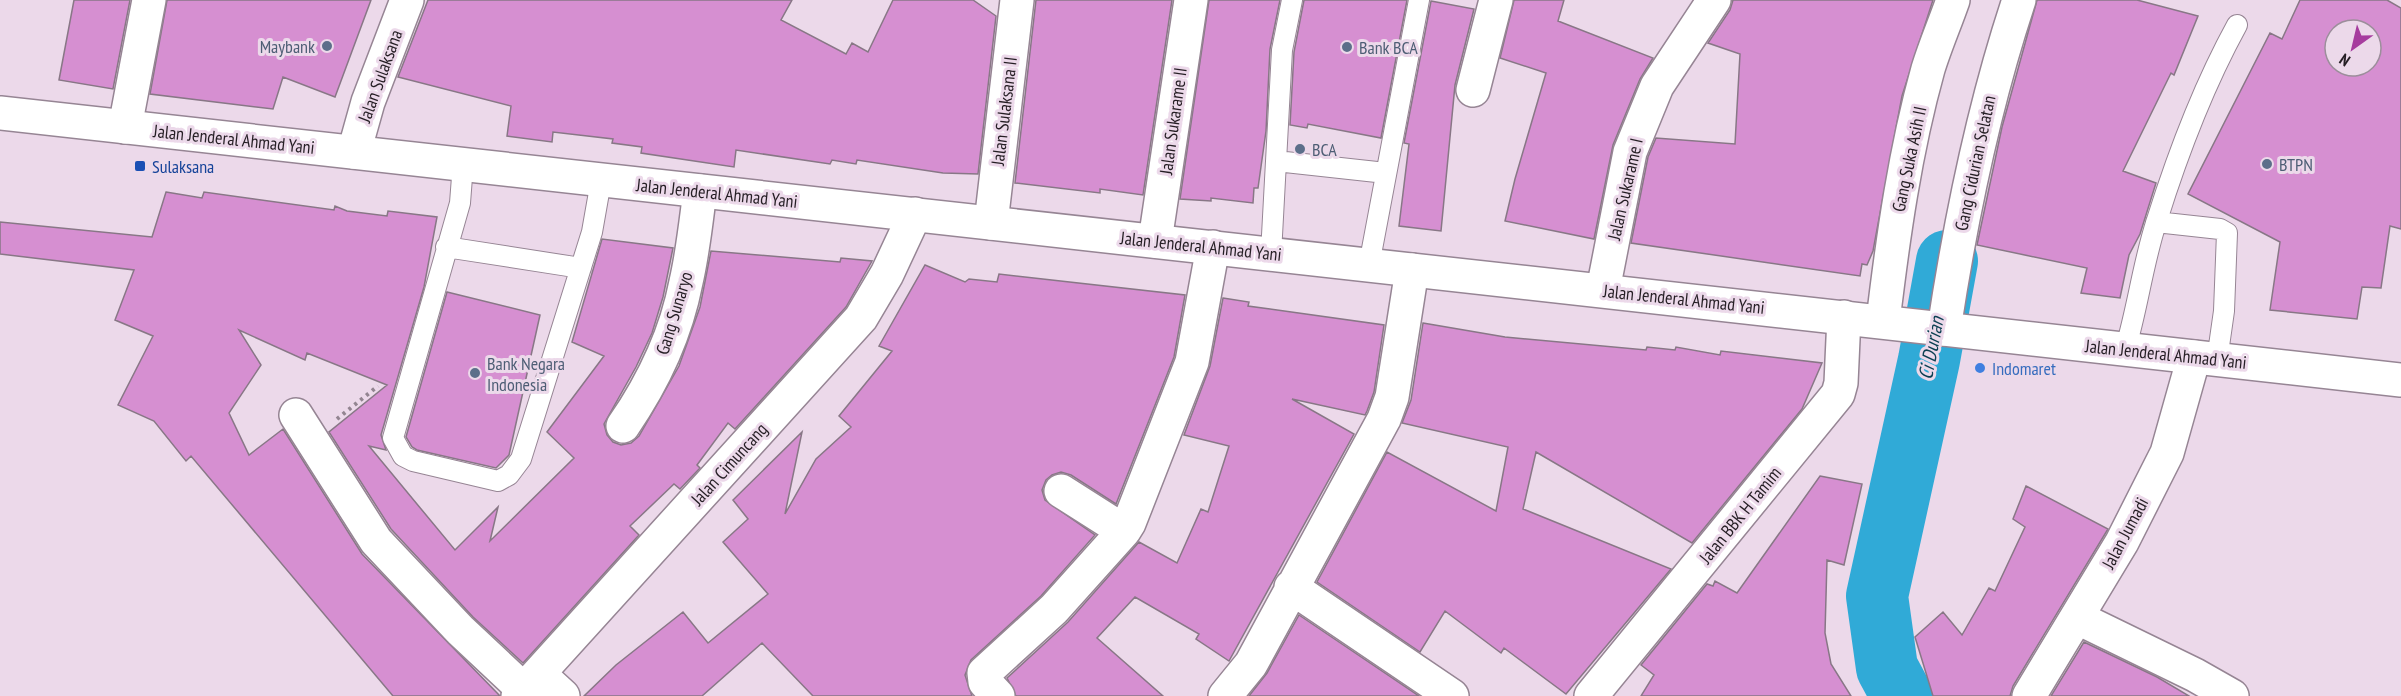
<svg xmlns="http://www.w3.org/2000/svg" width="2401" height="696" viewBox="0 0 2401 696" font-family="'PT Sans Narrow',sans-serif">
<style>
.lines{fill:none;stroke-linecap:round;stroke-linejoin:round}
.river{stroke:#30aad7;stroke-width:62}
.building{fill:#d68fd1;stroke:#887786;stroke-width:1.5;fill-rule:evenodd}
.lane-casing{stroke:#968594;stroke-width:22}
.street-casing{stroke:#968594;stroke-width:36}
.secondary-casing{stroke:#968594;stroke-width:36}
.primary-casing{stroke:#968594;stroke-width:36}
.path{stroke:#938591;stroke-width:4;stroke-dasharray:3 4.5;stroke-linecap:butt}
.lane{stroke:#fff;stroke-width:20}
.street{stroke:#fff;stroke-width:33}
.secondary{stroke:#fff;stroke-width:33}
.primary{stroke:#fff;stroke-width:33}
.service-dot{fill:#5c6f8a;stroke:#ecd9ea;stroke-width:2}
.transit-dot{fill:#1a4fb4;stroke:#ecd9ea;stroke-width:2}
.shop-dot{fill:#3f7fe0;stroke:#ecd9ea;stroke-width:2}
.labels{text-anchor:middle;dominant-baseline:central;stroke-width:6;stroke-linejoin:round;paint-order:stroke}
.service-label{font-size:18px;fill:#4e5e75;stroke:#ecd9ea;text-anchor:start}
.street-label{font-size:18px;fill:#251e24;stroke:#ecd9ea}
.transit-label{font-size:18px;fill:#164399;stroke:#ecd9ea;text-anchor:start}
.shop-label{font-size:18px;fill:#366cbe;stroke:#ecd9ea;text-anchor:start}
.water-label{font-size:20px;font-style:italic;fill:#0d4053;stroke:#ecd9ea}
</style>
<rect width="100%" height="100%" fill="#ecd9ea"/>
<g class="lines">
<path class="river" d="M1902,696L1887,668L1877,596L1929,360L1947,261"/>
</g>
<path class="building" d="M74,0H130L113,89L59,80Z
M167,0H371L335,97L283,77L273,109L150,94Z
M428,0H792L781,20L846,54L852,43L868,52L893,0H973L996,16L978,174L943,173L857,160L856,164L832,160L830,164L736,150L734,167L641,153L642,147L612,143L613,139L553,132L552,142L507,136L511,106L398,77Z
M1036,0H1172L1143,195L1100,189V193L1015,183Z
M1209,0H1280L1270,49L1266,131L1258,188H1254L1253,203L1211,198V201L1180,199Z
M1304,0H1407L1381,138L1308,124L1307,128L1290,125L1294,52Z
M1514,0H1564L1558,21L1653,58L1640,79L1613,145L1594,239L1505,221L1515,179L1546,73L1500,58Z
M1733,0H1933L1902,96L1873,251L1867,265L1862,264L1860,276L1631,243L1648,157L1656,138L1735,144L1740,54L1708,43L1730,10Z
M2037,0H2137L2198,16L2174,75L2171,73L2123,171L2156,183L2140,234L2129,255L2120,298L2081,293L2087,268L1977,245L2002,127Z
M2300,0H2387L2401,8V229L2390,226L2381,288L2362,287L2357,319L2270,310L2280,242L2188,194L2270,33L2282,39ZM2335,30H2371V66H2335Z
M1431,1L1474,9L1455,85L1441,231L1399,226L1409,144L1404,143Z
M166,192L202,198L204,192L334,210L335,206L347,211L387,216L388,211L437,217L424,287L381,435L386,450L369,446L455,550L498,507L490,541L574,458L547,432L604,356L572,342L602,239L673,248L663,297L652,333L636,367L604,424L607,435L613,442L621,445L631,443L639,436L679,366L700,307L711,251L840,262L841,258L872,261L846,307L735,429L728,423L697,465L700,468L680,489L674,484L630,526L639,535L523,663L473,617L391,529L329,432L387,385L307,353L305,360L239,330L261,365L229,413L249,455L283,429L362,554L500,696H393L191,456L186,461L154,421L118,405L153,336L115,320L134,270L0,254V222L152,237Z
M925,265L965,282L969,279L997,282L999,274L1185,295L1174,357L1116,504L1071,475L1061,472L1052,475L1046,480L1042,490L1045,500L1095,535L1041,596L971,660L965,675L972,696H813L762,643L702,696H584L616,665L683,612L708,643L768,594L723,542L748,519L733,500L802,432L785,514L816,459L851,427L839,416L892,351L879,346Z
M447,292L540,315L509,455L496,468L417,450L412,447L406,437Z
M1223,298L1249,302L1248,306L1384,325L1374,392L1367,411L1365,415L1292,399L1354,434L1229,661L1196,639L1199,634L1135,597L1097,638L1163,696H1016L1007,678L1068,622L1139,542L1177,563L1201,509L1208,512L1229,446L1184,435L1210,366Z
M1423,323L1505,337L1646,350L1647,347L1675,350L1676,347L1720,355L1721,351L1822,363L1802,409L1692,543L1536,452L1523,509L1671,569L1566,694L1504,648L1501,653L1445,611L1420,652L1317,582L1387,452L1496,511L1508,447L1402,423L1411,400Z
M1820,476L1862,484L1844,565L1827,560L1825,633L1831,664L1851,696H1641L1654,675L1641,665L1707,584L1713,586L1715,581L1737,593Z
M2026,486L2108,529L2013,686L2010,696H1933L1915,637L1943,612L1962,635L1989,588L1995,591L2025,527L2013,519Z
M1299,615L1419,696H1249L1267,673Z
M2084,642L2157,677L2189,696H2051Z"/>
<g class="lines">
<g class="lane-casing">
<path id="lane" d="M1276,161L1386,173
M463,164L460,203L393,438L403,456L413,461L498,481L509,475L521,459L592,232L601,181
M2156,222L2220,229L2227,233L2224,311L2217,360
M446,247L581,268
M1271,254L1282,50L1292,0
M1369,265L1419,0
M2125,350C2138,307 2143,262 2157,220C2178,153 2203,87 2237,25"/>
</g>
<g class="street-casing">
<path id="street" d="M1473,90L1496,0
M125,127L149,0
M991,223L1017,0
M1155,241L1191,0
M1603,290L1630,152L1657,86L1714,0
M1883,321C1893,237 1905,151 1928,69C1935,46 1945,23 1953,0
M1944,329C1961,217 1983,108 2019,0
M296,415L376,541L460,630L524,690
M623,426C652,384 676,334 686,282C693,252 696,221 700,191
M1061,491L1124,531L1129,523L1192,362L1213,247
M1291,587L1452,696
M2078,618L2195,675L2232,696
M539,674L563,696
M998,696L985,682L984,673L1054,609L1124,531
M1225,696L1251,664L1384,419L1392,397L1412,270
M1591,696L1838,394L1841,383L1844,317
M2029,696L2122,542L2167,453L2194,357"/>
</g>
<g class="secondary-casing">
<path id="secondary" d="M354,152L368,102L407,0
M518,696L861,318L887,274L915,214"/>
</g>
<g class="primary-casing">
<path id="primary" d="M0,113L2401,380"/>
</g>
<path class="path" d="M337,419L378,386"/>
<use href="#lane" class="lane"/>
<use href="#street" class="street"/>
<use href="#secondary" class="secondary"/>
<use href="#primary" class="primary"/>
</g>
<g class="service-dot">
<circle cx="327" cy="46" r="6"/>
<circle cx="1347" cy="47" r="6"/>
<circle cx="1300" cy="149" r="6"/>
<circle cx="2267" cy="164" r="6"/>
<circle cx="475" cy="373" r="6"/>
</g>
<rect class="transit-dot" x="134" y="160" width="12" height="12" rx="3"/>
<circle class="shop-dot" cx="1980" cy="368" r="6"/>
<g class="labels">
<g class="service-label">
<text x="315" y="46" text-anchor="end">Maybank</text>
<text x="1359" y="47">Bank BCA</text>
<text x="1312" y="149">BCA</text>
<text x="2279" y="164">BTPN</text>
<text x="487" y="363">Bank Negara<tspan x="487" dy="21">Indonesia</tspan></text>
</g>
<g class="street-label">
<text transform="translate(380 76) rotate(-70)">Jalan Sulaksana</text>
<text transform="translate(1004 111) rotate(-83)">Jalan Sulaksana II</text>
<text transform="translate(1173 121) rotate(-82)">Jalan Sukarame II</text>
<text transform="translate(234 139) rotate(6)">Jalan Jenderal Ahmad Yani</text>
<text transform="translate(1909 159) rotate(-78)">Gang Suka Asih II</text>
<text transform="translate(1975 163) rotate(-78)">Gang Cidurian Selatan</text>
<text transform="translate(1625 189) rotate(-77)">Jalan Sukarame I</text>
<text transform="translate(717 193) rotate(6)">Jalan Jenderal Ahmad Yani</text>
<text transform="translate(1201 246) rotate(6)">Jalan Jenderal Ahmad Yani</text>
<text transform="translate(1684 299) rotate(6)">Jalan Jenderal Ahmad Yani</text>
<text transform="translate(674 313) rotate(-73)">Gang Sunaryo</text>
<text transform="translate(2166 354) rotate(6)">Jalan Jenderal Ahmad Yani</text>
<text transform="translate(729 464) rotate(-48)">Jalan Cimuncang</text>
<text transform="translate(1740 515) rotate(-51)">Jalan BBK H Tamim</text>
<text transform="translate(2125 533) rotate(-62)">Jalan Jumadi</text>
</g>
<g class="transit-label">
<text x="152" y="166">Sulaksana</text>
</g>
<g class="shop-label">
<text x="1992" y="368">Indomaret</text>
</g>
<g class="water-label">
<text transform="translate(1931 348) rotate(-79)">Ci Durian</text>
</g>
</g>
<g transform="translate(2353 48) rotate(214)"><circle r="28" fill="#ecd9ea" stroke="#9c8e9b" stroke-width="1.5"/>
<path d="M0-4.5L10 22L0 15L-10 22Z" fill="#a63c9e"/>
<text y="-9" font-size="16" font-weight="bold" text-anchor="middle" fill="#251e24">N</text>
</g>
</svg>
